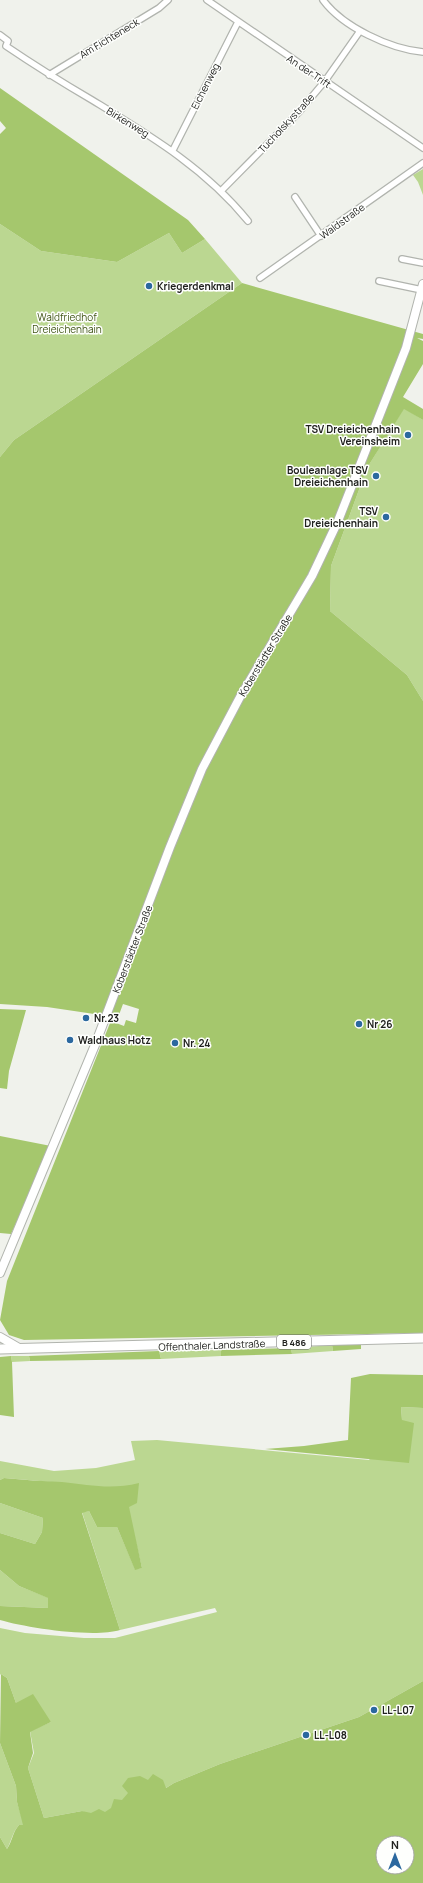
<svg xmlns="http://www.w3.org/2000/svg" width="423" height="1883" viewBox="0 0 423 1883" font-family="Manrope,sans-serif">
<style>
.green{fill:#bbd791}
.forest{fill:#a5c76d;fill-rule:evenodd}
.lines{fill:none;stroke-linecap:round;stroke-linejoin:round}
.street-casing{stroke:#b1b4ae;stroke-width:8}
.secondary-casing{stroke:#b1b4ae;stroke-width:10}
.primary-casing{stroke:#b1b4ae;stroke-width:11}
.street{stroke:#fff;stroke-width:5.5}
.secondary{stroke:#fff;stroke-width:8}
.primary{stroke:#fff;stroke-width:9}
.poi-dot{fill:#2b689f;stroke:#fefffd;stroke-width:1.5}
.labels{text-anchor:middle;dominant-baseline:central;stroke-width:3;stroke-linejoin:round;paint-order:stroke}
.shield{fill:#fefffd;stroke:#636462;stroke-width:1}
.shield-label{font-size:9px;font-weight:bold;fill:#21221f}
.street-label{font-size:10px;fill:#21221f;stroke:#fefffd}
.poi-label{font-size:10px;font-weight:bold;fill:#21221f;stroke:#fefffd;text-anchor:start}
.park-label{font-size:10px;fill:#3f5414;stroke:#fefffd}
</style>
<rect width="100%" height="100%" fill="#f0f2ec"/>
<path class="green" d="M423,169V195L418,182L413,175Z
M0,224L41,251L117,262L169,233L182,253L205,239L242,283L14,440L0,457Z
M404,408L423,420V701L407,675L330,611L331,566L367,468Z
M332,1345L333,1351L292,1354L291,1348Z
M221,1350V1356L161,1359L159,1351Z
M11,1356H29L30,1361L12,1362Z
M401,1407L423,1408V1681L359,1717L220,1764L174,1783L107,1824L82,1811L44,1818L28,1768L34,1753L30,1731L51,1722L16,1703L7,1678L1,1674L0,1675V1628L25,1633L84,1638H115L217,1612L215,1608L120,1630L82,1512L89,1511L97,1527H117L135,1569L142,1568L123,1487H92L64,1483L4,1478L0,1480V1461L54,1471L96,1468L135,1460L131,1441L157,1440L369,1460L402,1420Z
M0,1503L43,1518L42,1532L35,1544L0,1533Z
M0,1570L19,1586L49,1598L48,1608L0,1606Z
M0,1743L16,1786L17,1802L24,1825H19C12,1833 12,1840 7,1849L0,1837Z"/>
<path class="forest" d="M0,88L188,220L205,239L182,253L169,233L117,262L41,251L0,224V134L6,128L0,121Z
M242,283L423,334V339L417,338L423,341V364L403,397L423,409V420L404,409L367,468L331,566L330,611L407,675L423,701V1333L24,1340L9,1335L0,1320L7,1281L110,1023L101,1015L47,1007L0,1004V457L14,440ZM123,1004L139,1009L136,1023L126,1020L124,1026L116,1023Z
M0,1009L26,1010L9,1071L7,1089L0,1088Z
M0,1136L51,1146L11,1234L0,1233Z
M332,1345H361V1349L333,1351Z
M291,1348L292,1354L221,1356V1350Z
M159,1351L161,1359L30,1361L29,1356Z
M11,1356L12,1362L14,1417L0,1415V1357Z
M370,1374L423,1375V1408L401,1407L402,1420L414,1423L409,1463L265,1449L304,1446L348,1440L351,1378Z
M4,1478C23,1480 43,1481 62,1482C90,1485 111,1490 139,1483L137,1503L129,1507L142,1568L135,1570L117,1527H97L89,1511L82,1513L120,1630C94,1638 27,1628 0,1620V1606L48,1608V1598L19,1586L0,1570V1533L35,1544L42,1532L43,1518L0,1503V1480Z
M1,1674L7,1678L16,1703L33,1694L51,1722L30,1732L33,1753L28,1768L44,1818L82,1811L91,1813L99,1809L105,1812L111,1808L114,1799L122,1800L128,1793L122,1786L128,1778L140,1776L148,1780L153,1774L163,1780L166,1788L174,1783L220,1764L359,1717L423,1681V1883H0V1837L7,1849C13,1840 12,1833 19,1825H23L17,1802L16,1786L0,1743ZM383,1843H407V1867H383Z"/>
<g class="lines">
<g class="street-casing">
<path id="street" d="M207,0L423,148
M323,0C343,27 390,49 423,52
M0,35L8,41L6,46C34,65 63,83 92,100C149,135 205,168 248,221
M49,75L159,8L168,0
M173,150L238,22
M221,191L299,112L325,81L360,31
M295,197L321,236
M402,259L423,263
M260,278L423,163
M379,281L422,290"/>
</g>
<g class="secondary-casing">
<path id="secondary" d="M0,1273L95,1045L170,847L202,769L240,697L312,576L338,521L406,348L423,284
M0,1337L19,1348"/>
</g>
<g class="primary-casing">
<path id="primary" d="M0,1349L423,1338"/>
</g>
<use href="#street" class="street"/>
<use href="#secondary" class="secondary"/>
<use href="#primary" class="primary"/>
</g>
<g class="poi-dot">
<circle cx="149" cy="286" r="4"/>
<circle cx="408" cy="435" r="4"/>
<circle cx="376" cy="476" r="4"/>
<circle cx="386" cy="517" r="4"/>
<circle cx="86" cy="1018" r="4"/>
<circle cx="359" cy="1024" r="4"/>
<circle cx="70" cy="1040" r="4"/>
<circle cx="175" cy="1043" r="4"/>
<circle cx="374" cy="1710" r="4"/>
<circle cx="306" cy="1735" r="4"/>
</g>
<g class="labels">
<rect class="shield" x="277" y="1335" width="34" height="14" rx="3"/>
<g class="shield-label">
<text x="294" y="1342">B 486</text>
</g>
<g class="street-label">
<text transform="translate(109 38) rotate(-31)">Am Fichteneck</text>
<text transform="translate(309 71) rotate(34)">An der Trift</text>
<text transform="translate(205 86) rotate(-63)">Eichenweg</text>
<text transform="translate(128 122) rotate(31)">Birkenweg</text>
<text transform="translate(286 123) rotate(-47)">Tucholskystraße</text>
<text transform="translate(342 221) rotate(-36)">Waldstraße</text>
<text transform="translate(265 655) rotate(-59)">Koberstädter Straße</text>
<text transform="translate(132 949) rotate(-69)">Koberstädter Straße</text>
<text transform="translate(212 1345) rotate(-2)">Offenthaler Landstraße</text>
</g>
<g class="poi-label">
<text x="157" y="286">Kriegerdenkmal</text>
<text x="400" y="429" text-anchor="end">TSV Dreieichenhain<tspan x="400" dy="12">Vereinsheim</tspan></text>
<text x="368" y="470" text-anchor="end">Bouleanlage TSV<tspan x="368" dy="12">Dreieichenhain</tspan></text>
<text x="378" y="511" text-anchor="end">TSV<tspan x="378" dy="12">Dreieichenhain</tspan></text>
<text x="94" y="1018">Nr.23</text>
<text x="367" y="1024">Nr 26</text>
<text x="78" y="1040">Waldhaus Hotz</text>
<text x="183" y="1043">Nr. 24</text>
<text x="382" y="1710">LL-L07</text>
<text x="314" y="1735">LL-L08</text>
</g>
<g class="park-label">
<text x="67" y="317">Waldfriedhof<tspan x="67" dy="12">Dreieichenhain</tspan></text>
</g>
</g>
<g transform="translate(395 1855)"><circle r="19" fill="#fefffd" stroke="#a6a7a4"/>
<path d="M0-3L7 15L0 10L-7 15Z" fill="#2b689f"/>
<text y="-6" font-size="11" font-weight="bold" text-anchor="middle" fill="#21221f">N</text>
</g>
</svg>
